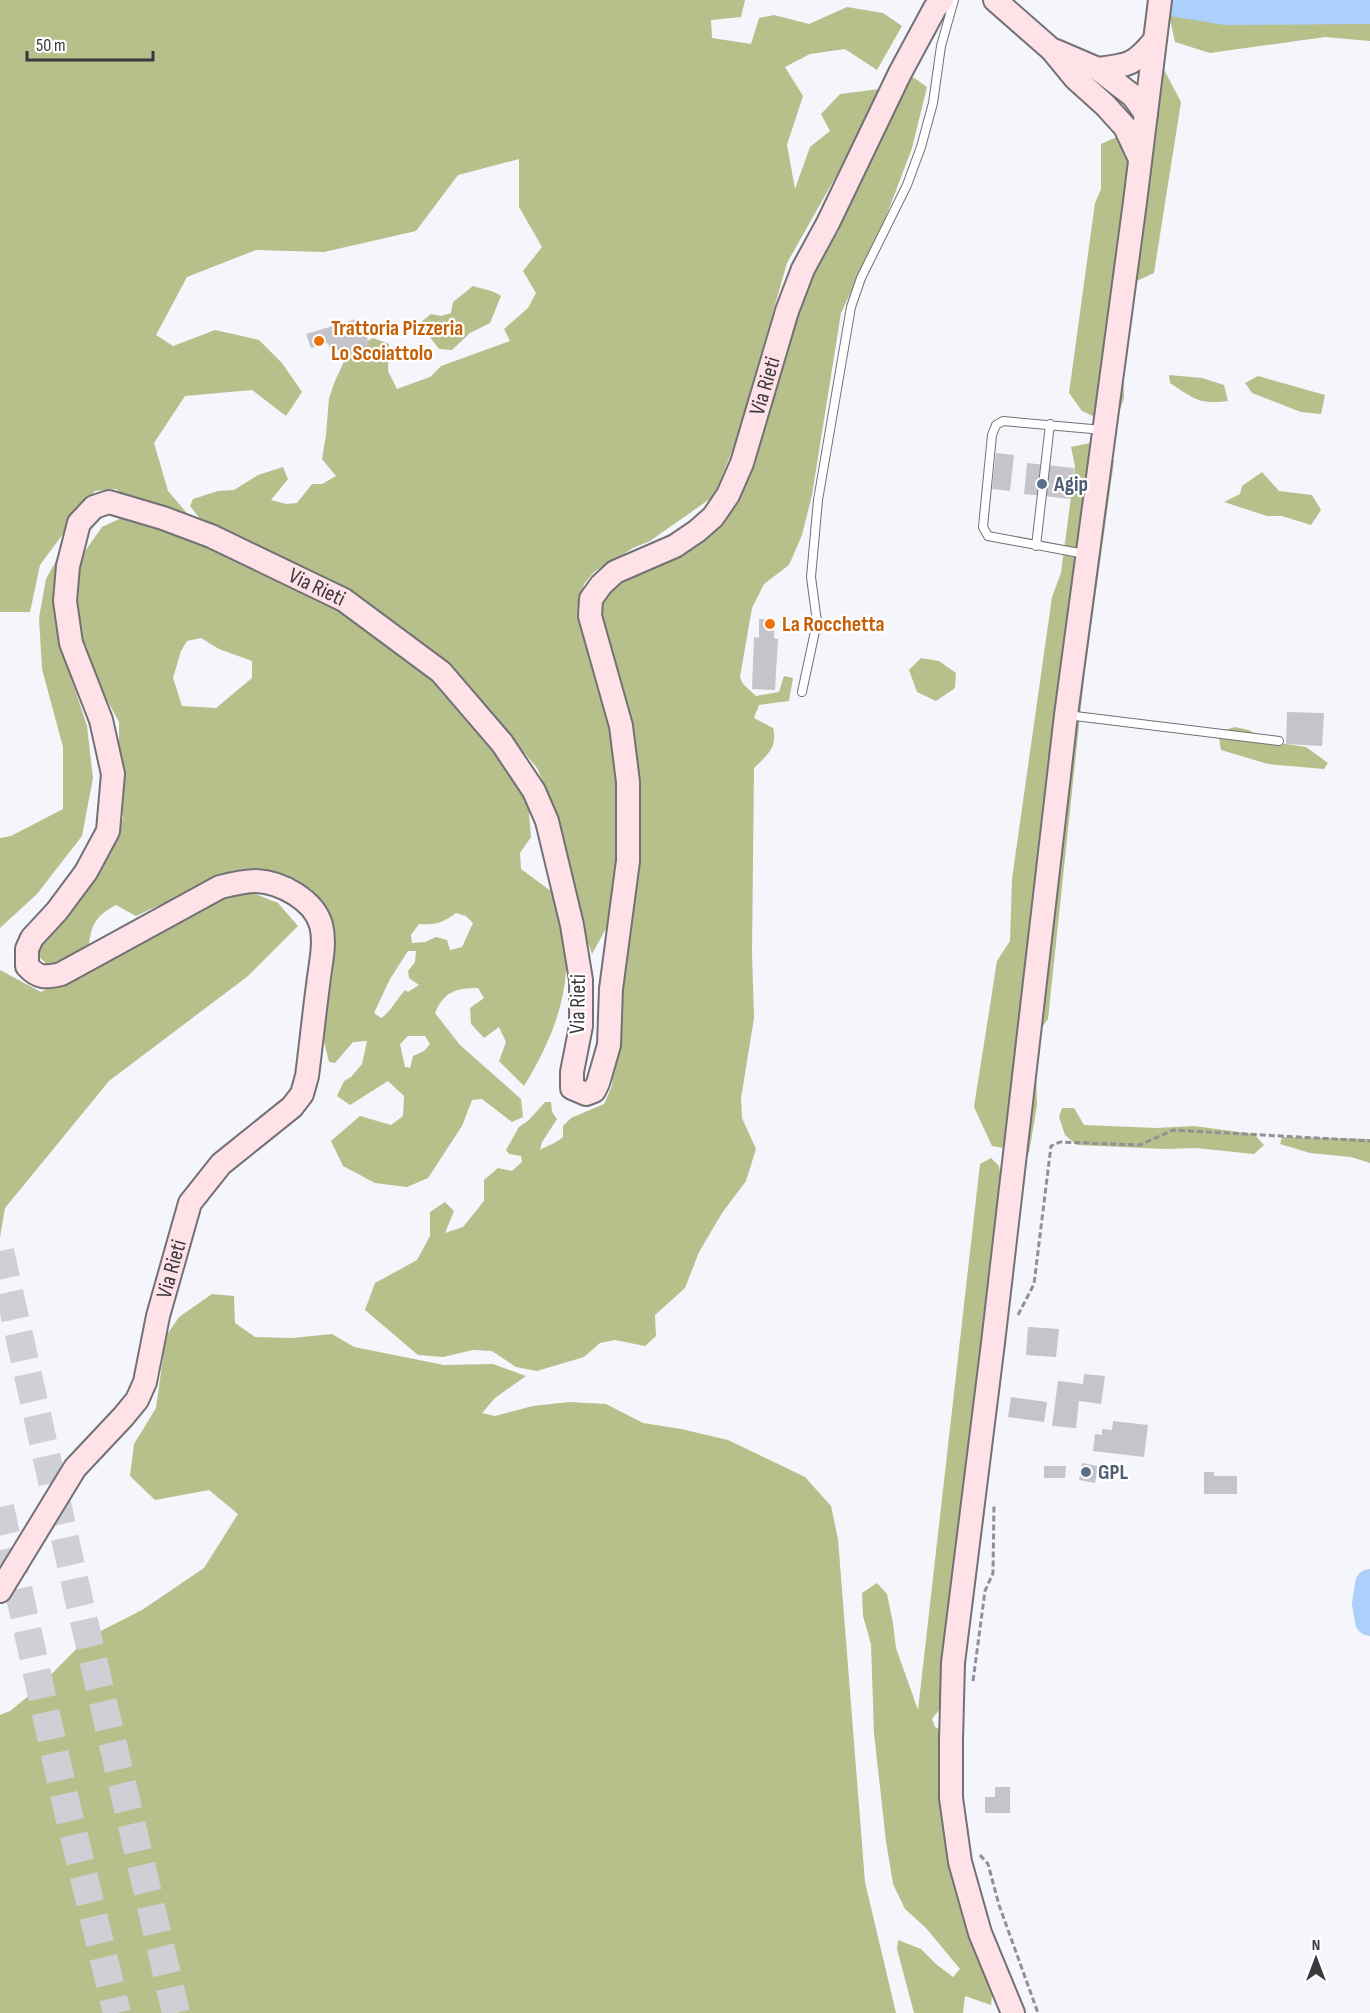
<svg xmlns="http://www.w3.org/2000/svg" width="1370" height="2013" viewBox="0 0 1370 2013" font-family="'Sofia Sans Condensed',sans-serif">
<style>
.forest{fill:#b7bf8a;fill-rule:evenodd}
.lines{fill:none;stroke-linecap:round;stroke-linejoin:round}
.river{stroke:#accffb;stroke-width:30}
.building{fill:#c4c4ca}
.highway-tunnel{stroke:#cfcfd6;stroke-width:28;stroke-dasharray:28 14;stroke-linecap:butt}
.lane-casing{stroke:#717176;stroke-width:10}
.secondary-casing{stroke:#717176;stroke-width:26}
.path{stroke:#909095;stroke-width:3;stroke-dasharray:6 3;stroke-linecap:butt}
.lane{stroke:#fff;stroke-width:8}
.secondary{stroke:#ffe2e8;stroke-width:22}
.food-dot{fill:#e8710a;stroke:#fff;stroke-width:2}
.service-dot{fill:#5c6f8a;stroke:#fff;stroke-width:2}
.labels{text-anchor:middle;dominant-baseline:central;stroke-width:4.5;stroke-linejoin:round;paint-order:stroke}
.food-label{font-size:22px;font-weight:bold;fill:#c56008;stroke:#fff;text-anchor:start}
.street-label{font-size:22px;fill:#39393c;stroke:#fff}
.service-label{font-size:22px;font-weight:bold;fill:#4e5e75;stroke:#fff;text-anchor:start}
</style>
<rect width="100%" height="100%" fill="#f5f5fc"/>
<path class="forest" d="M0,0H745L741,17L711,20L712,38L751,44L759,18L774,15L809,24L847,7L883,13L902,26L877,70L845,49L810,54L785,67L803,96L787,145L795,189L810,147L830,131L821,114L840,94L880,89L836,176L787,263L736,441L714,496L650,541L633,548L594,572L584,584L580,605L615,740L620,821L615,897L608,925L592,954L575,907L552,828L548,793L537,768L508,733L445,664L424,645L399,627L377,614L213,535L190,506L193,499L218,491L234,490L258,475L283,467L288,479L271,500L286,504L297,503L312,484H322L336,476L322,459L326,435L329,398L335,381L349,351L373,338L389,344L388,371L397,389L430,377L441,366L510,341L504,329L528,308L536,293L523,271L542,247L519,207V159L458,175L416,231L324,252L256,250L187,277L156,335L173,346L215,330L259,340L282,363L302,392L286,416L252,390L185,396L154,443L168,491L199,527L137,507L116,489L95,491L40,565L30,612H0Z
M1169,0H1370V41L1325,37L1210,53L1175,42L1169,15Z
M1160,62L1181,102L1154,273L1132,283L1123,361L1124,398L1114,426L1082,411L1069,393L1095,203L1101,189V144L1130,131L1141,79Z
M913,77L927,87L912,148L884,222L841,313L812,495L802,535L789,565L764,584L752,608L740,677L743,684L756,696L779,692L784,676L793,678L789,701L759,705L754,718L773,728C778,748 767,755 754,768L752,953L754,1018L741,1098L742,1118L756,1149L746,1181L722,1213L699,1252L685,1288L655,1315L656,1336L645,1346L615,1340L600,1343L584,1357L537,1371L516,1367L492,1351L473,1350L443,1357L418,1355L365,1310L375,1283L417,1260L430,1236V1212L445,1202L454,1211L445,1233L463,1227L484,1201V1180L498,1168L512,1171L522,1162L521,1156L509,1154L506,1150L519,1127L529,1120L545,1102H551L552,1112L557,1119L542,1142L540,1150C548,1145 557,1143 563,1137V1126L571,1118L604,1104L612,1086L619,988L639,865L641,837L632,761L599,615L601,596L613,582L670,556L750,471L769,413L798,304L819,261L839,231L845,204L895,97Z
M473,286C484,290 491,289 501,296L490,323L470,333L452,350L439,349L429,336L414,328L431,314L441,316L451,313L453,302Z
M1169,375L1202,378L1224,385L1228,401C1199,405 1193,398 1170,383Z
M1258,376L1325,395L1321,414L1301,412L1252,393L1245,383Z
M1090,443L1114,461L1084,678L1048,1019L1035,1037L1037,1105L1029,1153L992,1146L974,1107L997,961L1010,941L1012,879L1052,597L1061,573L1075,466L1071,447Z
M1262,472L1279,491L1312,495L1321,510L1311,525L1282,516H1267L1224,502L1240,494L1242,486Z
M130,514L319,593L342,613L358,621L444,687L478,724L528,801L531,837L520,853L521,869L555,894C560,919 568,946 566,972C563,1013 545,1052 524,1086L499,1061L506,1042L499,1027L484,1038L471,1024L470,1008L484,998L478,988C455,988 444,992 435,1013L460,1045L521,1099L523,1117L512,1122L482,1099L472,1100L462,1126L428,1178L407,1187L375,1183L343,1166L331,1141L360,1116L391,1125L403,1116L404,1096L388,1081L350,1105L337,1096L344,1081L351,1077L362,1064L367,1041L353,1042L335,1063L329,1062L323,1037L333,970L335,941L330,919L324,905L311,889L288,877L259,868L235,870L136,916L116,905C97,915 91,924 89,945L73,960L47,964L38,956L42,933L112,849L123,818L119,793V722L88,665L87,647L77,636L73,616L78,561L102,527ZM201,638L219,649L252,661V678L216,708L182,706L173,678L181,651L187,641ZM456,913L466,916L473,923L462,947L450,950L447,940L436,937L425,942L412,943L411,935L419,924C437,925 442,923 456,913ZM408,951H416L415,962L408,971L409,978L419,985L408,992L405,990C398,998 388,1015 381,1018L374,1013L390,979ZM408,1036H425L430,1044L424,1051L413,1056L410,1068L405,1067L400,1044Z
M57,559L56,587L60,644L87,726L93,778L82,836L37,894L0,928V838L11,836L63,809V747L42,669L39,618L46,579Z
M921,658L939,661L956,673L955,688L936,701L917,692L909,670Z
M1235,727L1249,730L1267,741L1306,747L1328,763L1324,769L1268,764L1221,750L1218,732Z
M250,892L278,903L298,926L248,976L109,1081L5,1208L0,1237V970L41,992L197,905Z
M1062,1108H1074L1084,1125L1156,1128L1194,1126L1254,1134L1264,1145L1254,1154L1196,1148L1166,1149L1077,1145L1065,1135L1059,1117Z
M1282,1137L1370,1139V1163L1351,1157L1310,1153L1280,1144Z
M991,1158L999,1166L1003,1191L943,1705L932,1719L935,1727L944,1732L993,1987L991,2005L965,1996L963,2013H914L897,1949L898,1940L921,1949L936,1964L953,1977L960,1969L926,1928L905,1909L893,1884L886,1841L874,1733L871,1644L863,1616L862,1593L877,1583L887,1594L893,1623L896,1648L918,1710L980,1164Z
M212,1294L234,1296L235,1323L255,1337L292,1338L332,1334L354,1347L444,1365L493,1364L526,1376L495,1398L482,1413L495,1416L533,1406L569,1402L606,1404L643,1423L681,1429L728,1440L805,1477L831,1506L838,1539L865,1882L896,2013H0V1715L10,1711L37,1689L87,1638L142,1610L204,1568L238,1514L209,1490L155,1500L130,1476L134,1444L156,1408L166,1336L179,1317Z"/>
<g class="lines">
<path class="river" d="M1165,0L1225,10L1370,9
M1370,1584L1367,1604L1370,1621"/>
</g>
<path class="building" d="M356,319L359,331L365,330L369,345L344,352L342,349L331,352L328,343L311,348L306,334Z
M996,453L1014,455L1010,491L992,489Z
M1027,463L1074,468L1071,499L1024,494Z
M759,619H774V638L778,639L775,690L752,689L754,637L759,638Z
M1287,712L1324,713L1322,746L1286,744Z
M1028,1327L1059,1329L1056,1357L1026,1355Z
M1084,1374L1105,1376L1101,1404L1079,1401L1076,1428L1052,1426L1058,1381L1083,1384Z
M1011,1397L1047,1402L1044,1422L1008,1417Z
M1113,1421L1148,1425L1144,1457L1093,1451L1095,1434L1102,1435V1429L1112,1430Z
M1082,1463L1098,1466L1095,1483L1079,1480Z
M1044,1466H1066L1065,1478H1044Z
M1204,1472H1214V1476H1237V1494H1204Z
M995,1787H1010V1813H985V1797H995Z"/>
<g class="lines">
<path class="highway-tunnel" d="M0,1251L75,1583L176,2013
M0,1507L64,1795L117,2013"/>
<g class="lane-casing">
<path id="lane" d="M1036,546L1050,424
M1085,554L988,536L983,527L992,435L996,425L1003,421L1103,430
M802,692L817,622L811,577L818,500L851,307L861,278L907,185L921,147L933,103L941,46L954,0
M1067,715L1279,741"/>
</g>
<g class="secondary-casing">
<g id="secondary">
<path d="M995,0L1052,50L1075,78L1105,105L1125,127L1140,159"/>
<path d="M1056,51L1098,69L1133,96L1146,114"/>
<path d="M1098,69C1129,65 1134,65 1154,41"/>
<path id="s1" d="M0,1591L75,1468L123,1417L137,1400L145,1382L158,1316L190,1203L221,1164L292,1107L302,1094L307,1076C311,1045 314,1015 318,985C320,966 326,943 321,925C314,900 281,882 256,881C244,881 232,884 220,887L61,974C45,978 38,978 27,966V949L32,938L57,911L86,872L108,831L113,774L101,720L71,643L65,601L68,566L79,523L94,507L109,502L163,518L211,536L344,600L441,672L502,743L534,791L547,821L572,925L581,980V1026L572,1072V1088L586,1094L594,1091L598,1083L609,1045L611,989L628,861V782L621,726L590,616L591,599L601,585L615,572L675,546L697,531L713,517L728,495L742,463L787,311L803,269L828,223L900,73L935,8L942,0"/>
<path d="M1013,2013L980,1933L960,1862L951,1798V1740L953,1663L993,1343L1066,715L1135,202L1160,0"/>
</g>
</g>
<path class="path" d="M1018,1315L1034,1284L1051,1146L1060,1142L1140,1145L1173,1130L1370,1141
M973,1681L985,1591L993,1573L994,1504
M980,1855L988,1864L999,1905L1038,2013"/>
<use href="#lane" class="lane"/>
<use href="#secondary" class="secondary"/>
</g>
<g class="food-dot">
<circle cx="319" cy="341" r="6"/>
<circle cx="770" cy="624" r="6"/>
</g>
<g class="service-dot">
<circle cx="1042" cy="484" r="6"/>
<circle cx="1086" cy="1472" r="6"/>
</g>
<g class="labels">
<g class="food-label">
<text x="331" y="328">Trattoria Pizzeria<tspan x="331" dy="25">Lo Scoiattolo</tspan></text>
<text x="782" y="624">La Rocchetta</text>
</g>
<g class="street-label">
<text stroke="none"><textPath href="#s1" startOffset="3270">Via Rieti</textPath></text>
<text stroke="none"><textPath href="#s1" startOffset="1848">Via Rieti</textPath></text>
<text transform="translate(578 1004) rotate(-89)">Via Rieti</text>
<text stroke="none"><textPath href="#s1" startOffset="372">Via Rieti</textPath></text>
</g>
<g class="service-label">
<text x="1054" y="484">Agip</text>
<text x="1098" y="1472">GPL</text>
</g>
</g>
<g transform="translate(1316 1959)" stroke="#ffffff" stroke-width="4.5" paint-order="stroke">
<path d="M0-4.5L10 22L0 15L-10 22Z" fill="#39393c"/>
<text y="-9" font-size="16" font-weight="bold" text-anchor="middle" fill="#39393c">N</text>
</g>
<path d="M27 51v9h126v-9" fill="none" stroke="#39393c" stroke-width="3"/>
<text x="36" y="51" font-size="18" fill="#39393c" stroke="#ffffff" stroke-width="4.5" paint-order="stroke">50 m</text>
</svg>
